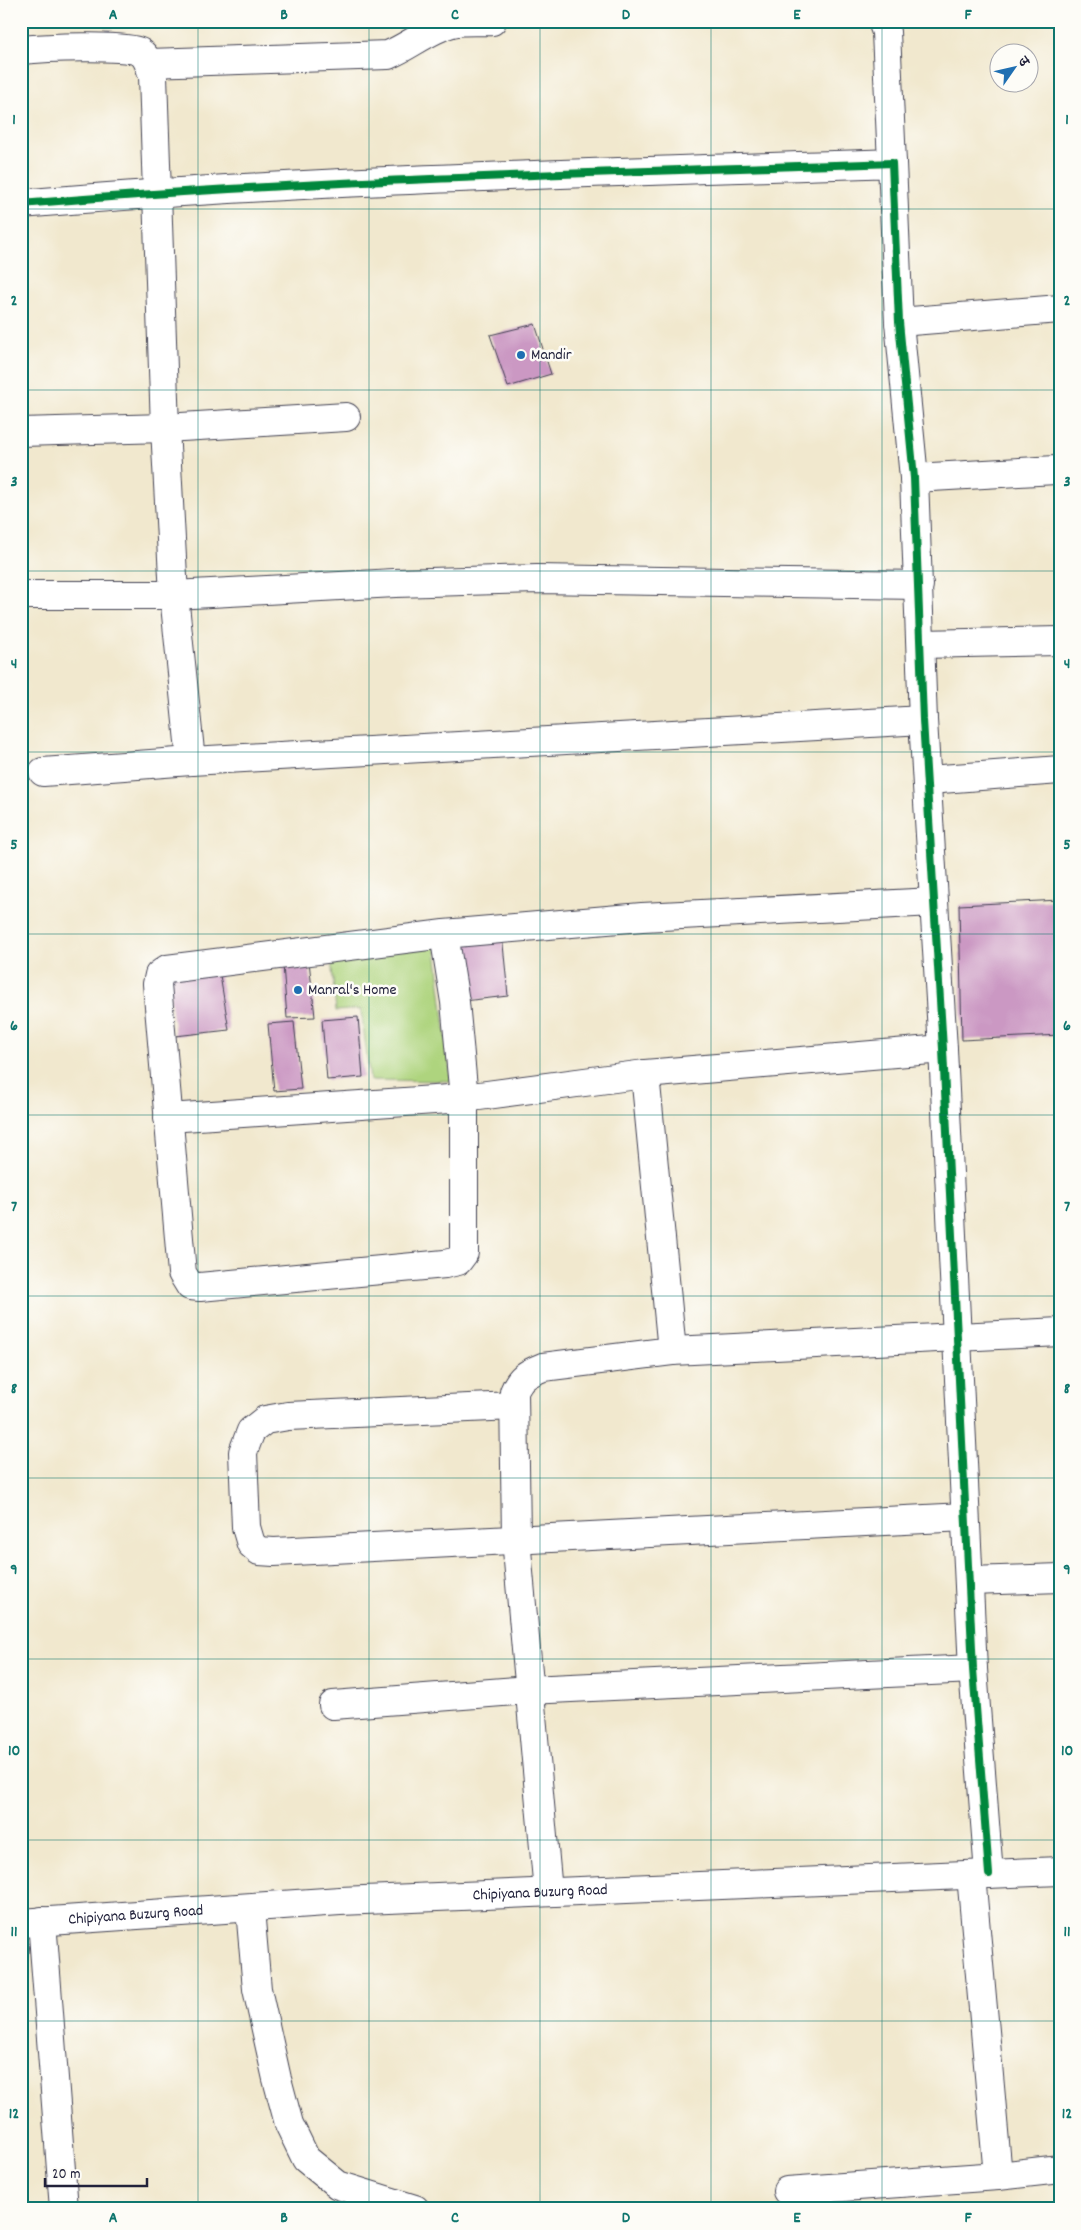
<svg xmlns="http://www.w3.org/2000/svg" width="1081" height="2230" viewBox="0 0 1081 2230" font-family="Dekko,'Playpen Sans Deva',sans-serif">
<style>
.green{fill:#aed47e;stroke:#687b5c}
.building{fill:#cb98c3}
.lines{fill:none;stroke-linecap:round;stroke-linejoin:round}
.street-casing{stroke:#414051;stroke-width:30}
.street{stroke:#fff;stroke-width:28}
.cycleway-casing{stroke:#fdfcf7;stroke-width:11}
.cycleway{stroke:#00873e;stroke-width:8}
.grid{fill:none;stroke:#0f766e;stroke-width:1;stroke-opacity:0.55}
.poi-dot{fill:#1f6fb2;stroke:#fdfcf7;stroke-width:2}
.labels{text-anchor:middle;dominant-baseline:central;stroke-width:5;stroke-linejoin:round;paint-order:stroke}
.poi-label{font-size:16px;fill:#22223b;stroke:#fdfcf7;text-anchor:start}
.street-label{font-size:16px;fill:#22223b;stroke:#fdfcf7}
.neatline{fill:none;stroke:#0f766e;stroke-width:2}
.grid-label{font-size:16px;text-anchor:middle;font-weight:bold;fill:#0f766e}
</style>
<rect width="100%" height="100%" fill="#fdfcf7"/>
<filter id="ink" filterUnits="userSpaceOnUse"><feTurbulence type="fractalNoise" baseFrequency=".02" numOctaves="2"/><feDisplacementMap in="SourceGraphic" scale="10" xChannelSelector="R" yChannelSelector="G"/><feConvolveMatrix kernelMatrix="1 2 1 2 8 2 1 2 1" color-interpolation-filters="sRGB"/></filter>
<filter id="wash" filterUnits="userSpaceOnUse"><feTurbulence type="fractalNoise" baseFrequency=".0096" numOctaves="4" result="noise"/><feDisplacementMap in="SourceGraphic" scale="20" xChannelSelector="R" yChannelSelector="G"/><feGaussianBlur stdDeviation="1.12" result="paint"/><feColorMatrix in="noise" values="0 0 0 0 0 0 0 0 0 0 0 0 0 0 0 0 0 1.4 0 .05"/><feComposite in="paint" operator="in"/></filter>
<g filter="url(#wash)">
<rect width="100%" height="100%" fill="#f1e8ce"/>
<path class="green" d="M435,941L451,1081L370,1080L361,1009L336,1011L331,958Z"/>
<g id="blocks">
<path class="building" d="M535,324L551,374L508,387L490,335Z
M1060,900V1035L962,1040L959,905Z
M502,934L508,996L455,1002L449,939Z
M309,961L315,1017L287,1018L283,964Z
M218,963L229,1030L175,1036L167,969Z
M358,1017L363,1077L327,1080L322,1020Z
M294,1022L301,1089L274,1091L268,1024Z"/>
</g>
</g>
<g filter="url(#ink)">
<use href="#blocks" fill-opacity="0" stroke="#414051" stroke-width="1"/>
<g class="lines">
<g class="street-casing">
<g id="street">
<path d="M882,21L886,32L892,163"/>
<path d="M21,50C41,48 126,44 140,52C148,57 150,68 153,76L165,428L174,595L191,761C435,749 679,732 923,720"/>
<path d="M149,63L388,55C410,46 429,29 452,23C465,20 480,22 492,21"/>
<path d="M21,204C311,179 602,173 892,163L899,322L914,478L923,720L943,1049L973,1669L989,1874"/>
<path d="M899,322L1060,309"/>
<path d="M21,432L165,428L346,417"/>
<path d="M914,478L1056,470"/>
<path d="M21,595H174L395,583L537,579L919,585"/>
<path d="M921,644L1060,641"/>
<path d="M43,772L191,761"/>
<path d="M928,780L1060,770"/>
<path d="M444,934L455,1002L464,1098V1253L458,1261L445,1264L200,1287L190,1286L182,1273L157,984L159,975L167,969L444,934L642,917L934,902"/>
<path d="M645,1074L672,1351"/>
<path d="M168,1118L464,1098L645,1074L943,1049"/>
<path d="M514,1406L288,1416L265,1420L251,1431L243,1452L246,1527L251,1544L259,1551L274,1552L965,1517"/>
<path d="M969,1581L1060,1578"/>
<path d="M333,1705L529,1690L973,1669"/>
<path d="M971,1875L998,2176"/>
<path d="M548,1892L516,1539L514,1392C520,1377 528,1373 543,1367L672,1351L1060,1332"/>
<path d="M250,1909L257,1989L277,2079L289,2124L306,2159L338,2185L415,2209"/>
<path d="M42,1921L64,2209"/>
<path id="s1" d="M21,1923L340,1901L1060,1871"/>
<path d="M787,2191L998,2176L1060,2169"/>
</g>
</g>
<use href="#street" class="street"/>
<g class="cycleway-casing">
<path id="cycleway" d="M21,204C311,179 602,173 892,163L899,322L914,478L923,720L943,1049L973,1669L989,1874"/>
</g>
<use href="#cycleway" class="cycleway"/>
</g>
</g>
<path class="grid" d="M198,21V2209M369,21V2209M540,21V2209M711,21V2209M882,21V2209M21,209H1060M21,390H1060M21,571H1060M21,752H1060M21,934H1060M21,1115H1060M21,1296H1060M21,1478H1060M21,1659H1060M21,1840H1060M21,2021H1060"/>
<g class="poi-dot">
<circle cx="521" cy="355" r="5"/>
<circle cx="298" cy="990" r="5"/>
</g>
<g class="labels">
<g class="poi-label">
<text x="531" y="355">Mandir</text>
<text x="308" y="990">Manral's Home</text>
</g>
<g class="street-label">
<text stroke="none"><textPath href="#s1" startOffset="520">Chipiyana Buzurg Road</textPath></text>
<text stroke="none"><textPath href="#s1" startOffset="115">Chipiyana Buzurg Road</textPath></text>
</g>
</g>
<rect width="1081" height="2230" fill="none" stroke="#fdfcf7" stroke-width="55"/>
<g transform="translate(1014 68) rotate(56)"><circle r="24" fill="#fdfcf7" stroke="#a5a5ac"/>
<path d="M0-4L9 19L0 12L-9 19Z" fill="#1f6fb2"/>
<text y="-8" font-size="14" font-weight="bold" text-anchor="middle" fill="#22223b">उ</text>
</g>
<path d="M45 2178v8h102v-8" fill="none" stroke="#22223b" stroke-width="2.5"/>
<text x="52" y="2178" font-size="15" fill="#22223b" stroke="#fdfcf7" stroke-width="4" paint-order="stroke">20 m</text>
<rect x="28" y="28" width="1026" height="2174" class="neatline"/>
<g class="grid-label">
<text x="113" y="19">A</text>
<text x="284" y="19">B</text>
<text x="455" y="19">C</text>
<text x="626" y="19">D</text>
<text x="797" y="19">E</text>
<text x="968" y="19">F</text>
<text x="14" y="124">1</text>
<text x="1067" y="124">1</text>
<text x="14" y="305">2</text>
<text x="1067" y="305">2</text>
<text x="14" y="486">3</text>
<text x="1067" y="486">3</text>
<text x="14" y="668">4</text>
<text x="1067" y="668">4</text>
<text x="14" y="849">5</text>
<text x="1067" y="849">5</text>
<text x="14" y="1030">6</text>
<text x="1067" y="1030">6</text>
<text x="14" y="1211">7</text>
<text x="1067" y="1211">7</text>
<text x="14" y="1393">8</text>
<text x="1067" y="1393">8</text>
<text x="14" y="1574">9</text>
<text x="1067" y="1574">9</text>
<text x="14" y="1755">10</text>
<text x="1067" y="1755">10</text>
<text x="14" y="1936">11</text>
<text x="1067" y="1936">11</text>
<text x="14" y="2118">12</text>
<text x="1067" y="2118">12</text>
<text x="113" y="2222">A</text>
<text x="284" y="2222">B</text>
<text x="455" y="2222">C</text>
<text x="626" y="2222">D</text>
<text x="797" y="2222">E</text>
<text x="968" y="2222">F</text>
</g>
</svg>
